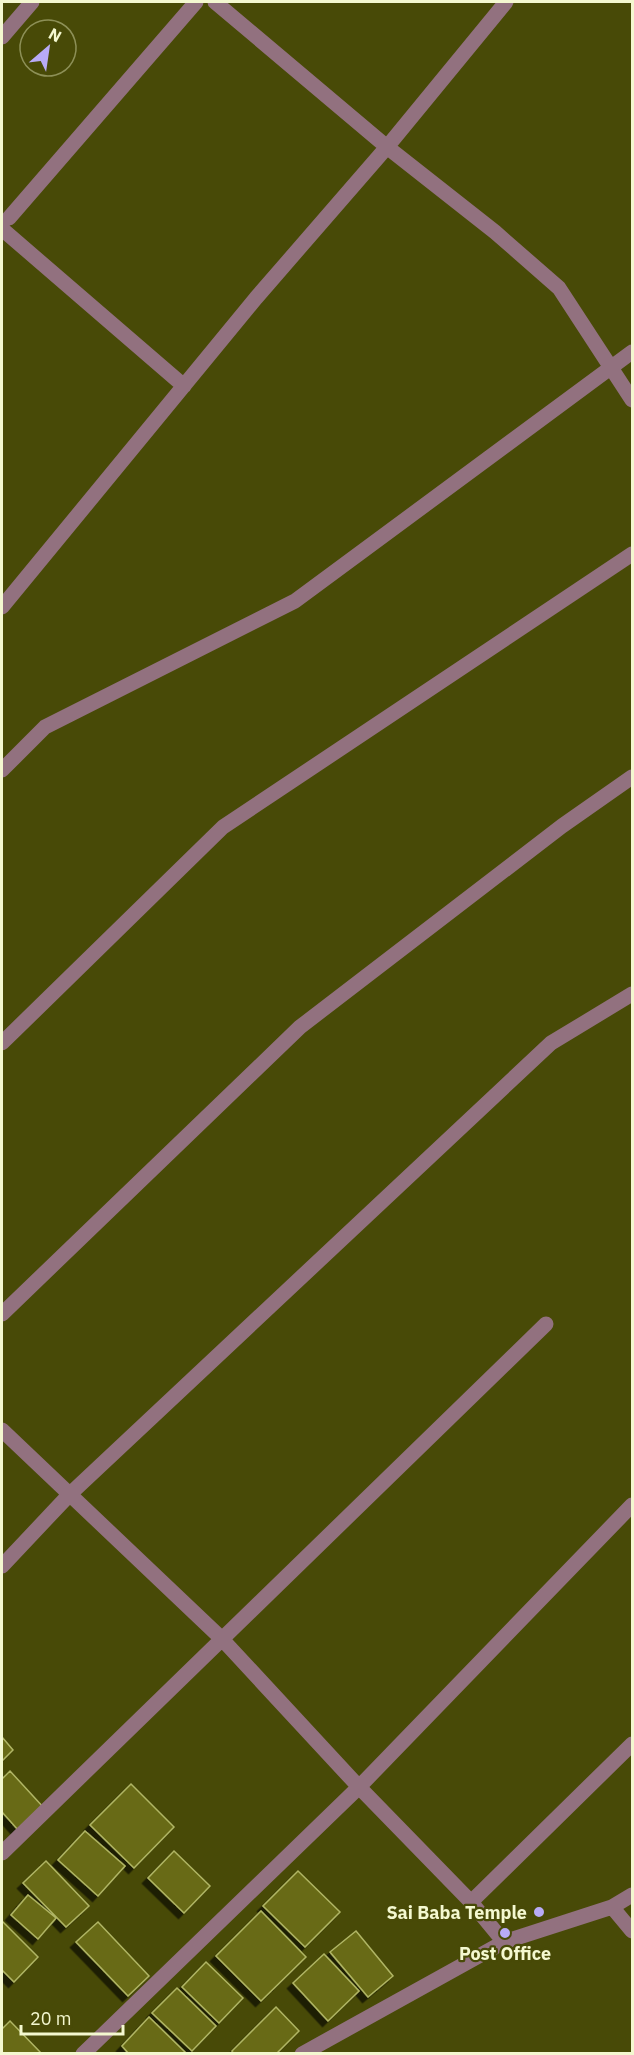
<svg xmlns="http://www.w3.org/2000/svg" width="634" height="2055" viewBox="0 0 634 2055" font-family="'IBM Plex Sans',sans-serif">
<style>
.building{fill:#676a13;stroke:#b0b565;stroke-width:1.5;filter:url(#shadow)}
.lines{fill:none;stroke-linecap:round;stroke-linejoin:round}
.street{stroke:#92717f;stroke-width:15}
.poi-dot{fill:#b8abf7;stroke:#484a07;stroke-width:2}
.labels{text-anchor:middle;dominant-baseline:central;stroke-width:4.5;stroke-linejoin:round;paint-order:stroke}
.poi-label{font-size:18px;font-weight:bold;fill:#f4f8d0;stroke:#484a07;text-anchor:end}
</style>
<defs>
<filter id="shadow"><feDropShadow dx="-5.5" dy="5.5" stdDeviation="0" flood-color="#0009"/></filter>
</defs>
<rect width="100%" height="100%" fill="#484a07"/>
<path class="building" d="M2,1737L13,1750L2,1761Z
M10,1771L44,1808L19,1831L2,1812V1779Z
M131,1784L174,1827L134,1868L90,1825Z
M85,1831L125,1866L98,1896L58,1860Z
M174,1851L210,1886L184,1913L148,1878Z
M46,1861L89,1906L66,1927L23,1883Z
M298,1871L340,1912L305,1947L263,1906Z
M28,1895L56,1918L38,1939L11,1915Z
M261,1911L306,1957L261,2001L216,1956Z
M2,1921L38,1957L14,1982L2,1970Z
M98,1922L149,1976L128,1996L76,1942Z
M356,1931L393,1976L368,1997L330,1952Z
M324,1954L359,1991L328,2021L293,1983Z
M206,1962L243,1998L219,2023L182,1987Z
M177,1988L216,2026L192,2051L152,2013Z
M276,2007L299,2031L276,2054H234L232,2051Z
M149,2017L187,2054H129L122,2046Z
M10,2021L42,2054H2V2029Z"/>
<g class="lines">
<path class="street" d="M215,2L387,147L506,2
M2,37L32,2
M9,218L196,2
M2,229L184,386
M2,607L256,298L387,147L495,232L559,288L632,400
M2,770L45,727L295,601L632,352
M2,1043L223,827L632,554
M2,1314L300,1027L562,826L632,777
M2,1430L221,1638L359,1787L471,1902L504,1942
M2,1566L69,1495L551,1043L632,994
M2,1853L546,1324
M471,1902L632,1744
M612,1907L632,1931
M83,2054L359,1787L632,1505
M302,2054L504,1942L612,1907L632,1895"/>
</g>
<g class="poi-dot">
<circle cx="539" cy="1912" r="6"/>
<circle cx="505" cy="1933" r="6"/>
</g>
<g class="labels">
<g class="poi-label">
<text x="527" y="1912">Sai Baba Temple</text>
<text x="505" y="1953" text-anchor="middle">Post Office</text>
</g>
</g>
<rect width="634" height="2055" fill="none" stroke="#f4f8d0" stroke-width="6"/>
<g transform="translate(48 48) rotate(29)"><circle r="28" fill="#484a07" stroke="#8d9057" stroke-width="1.5"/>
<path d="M0-4.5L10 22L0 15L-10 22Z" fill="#b8abf7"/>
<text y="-9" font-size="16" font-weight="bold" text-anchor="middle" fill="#f4f8d0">N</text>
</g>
<path d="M21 2025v9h102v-9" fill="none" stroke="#f4f8d0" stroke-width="3"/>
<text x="30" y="2025" font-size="18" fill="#f4f8d0" stroke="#484a07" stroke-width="4.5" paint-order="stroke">20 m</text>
</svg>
